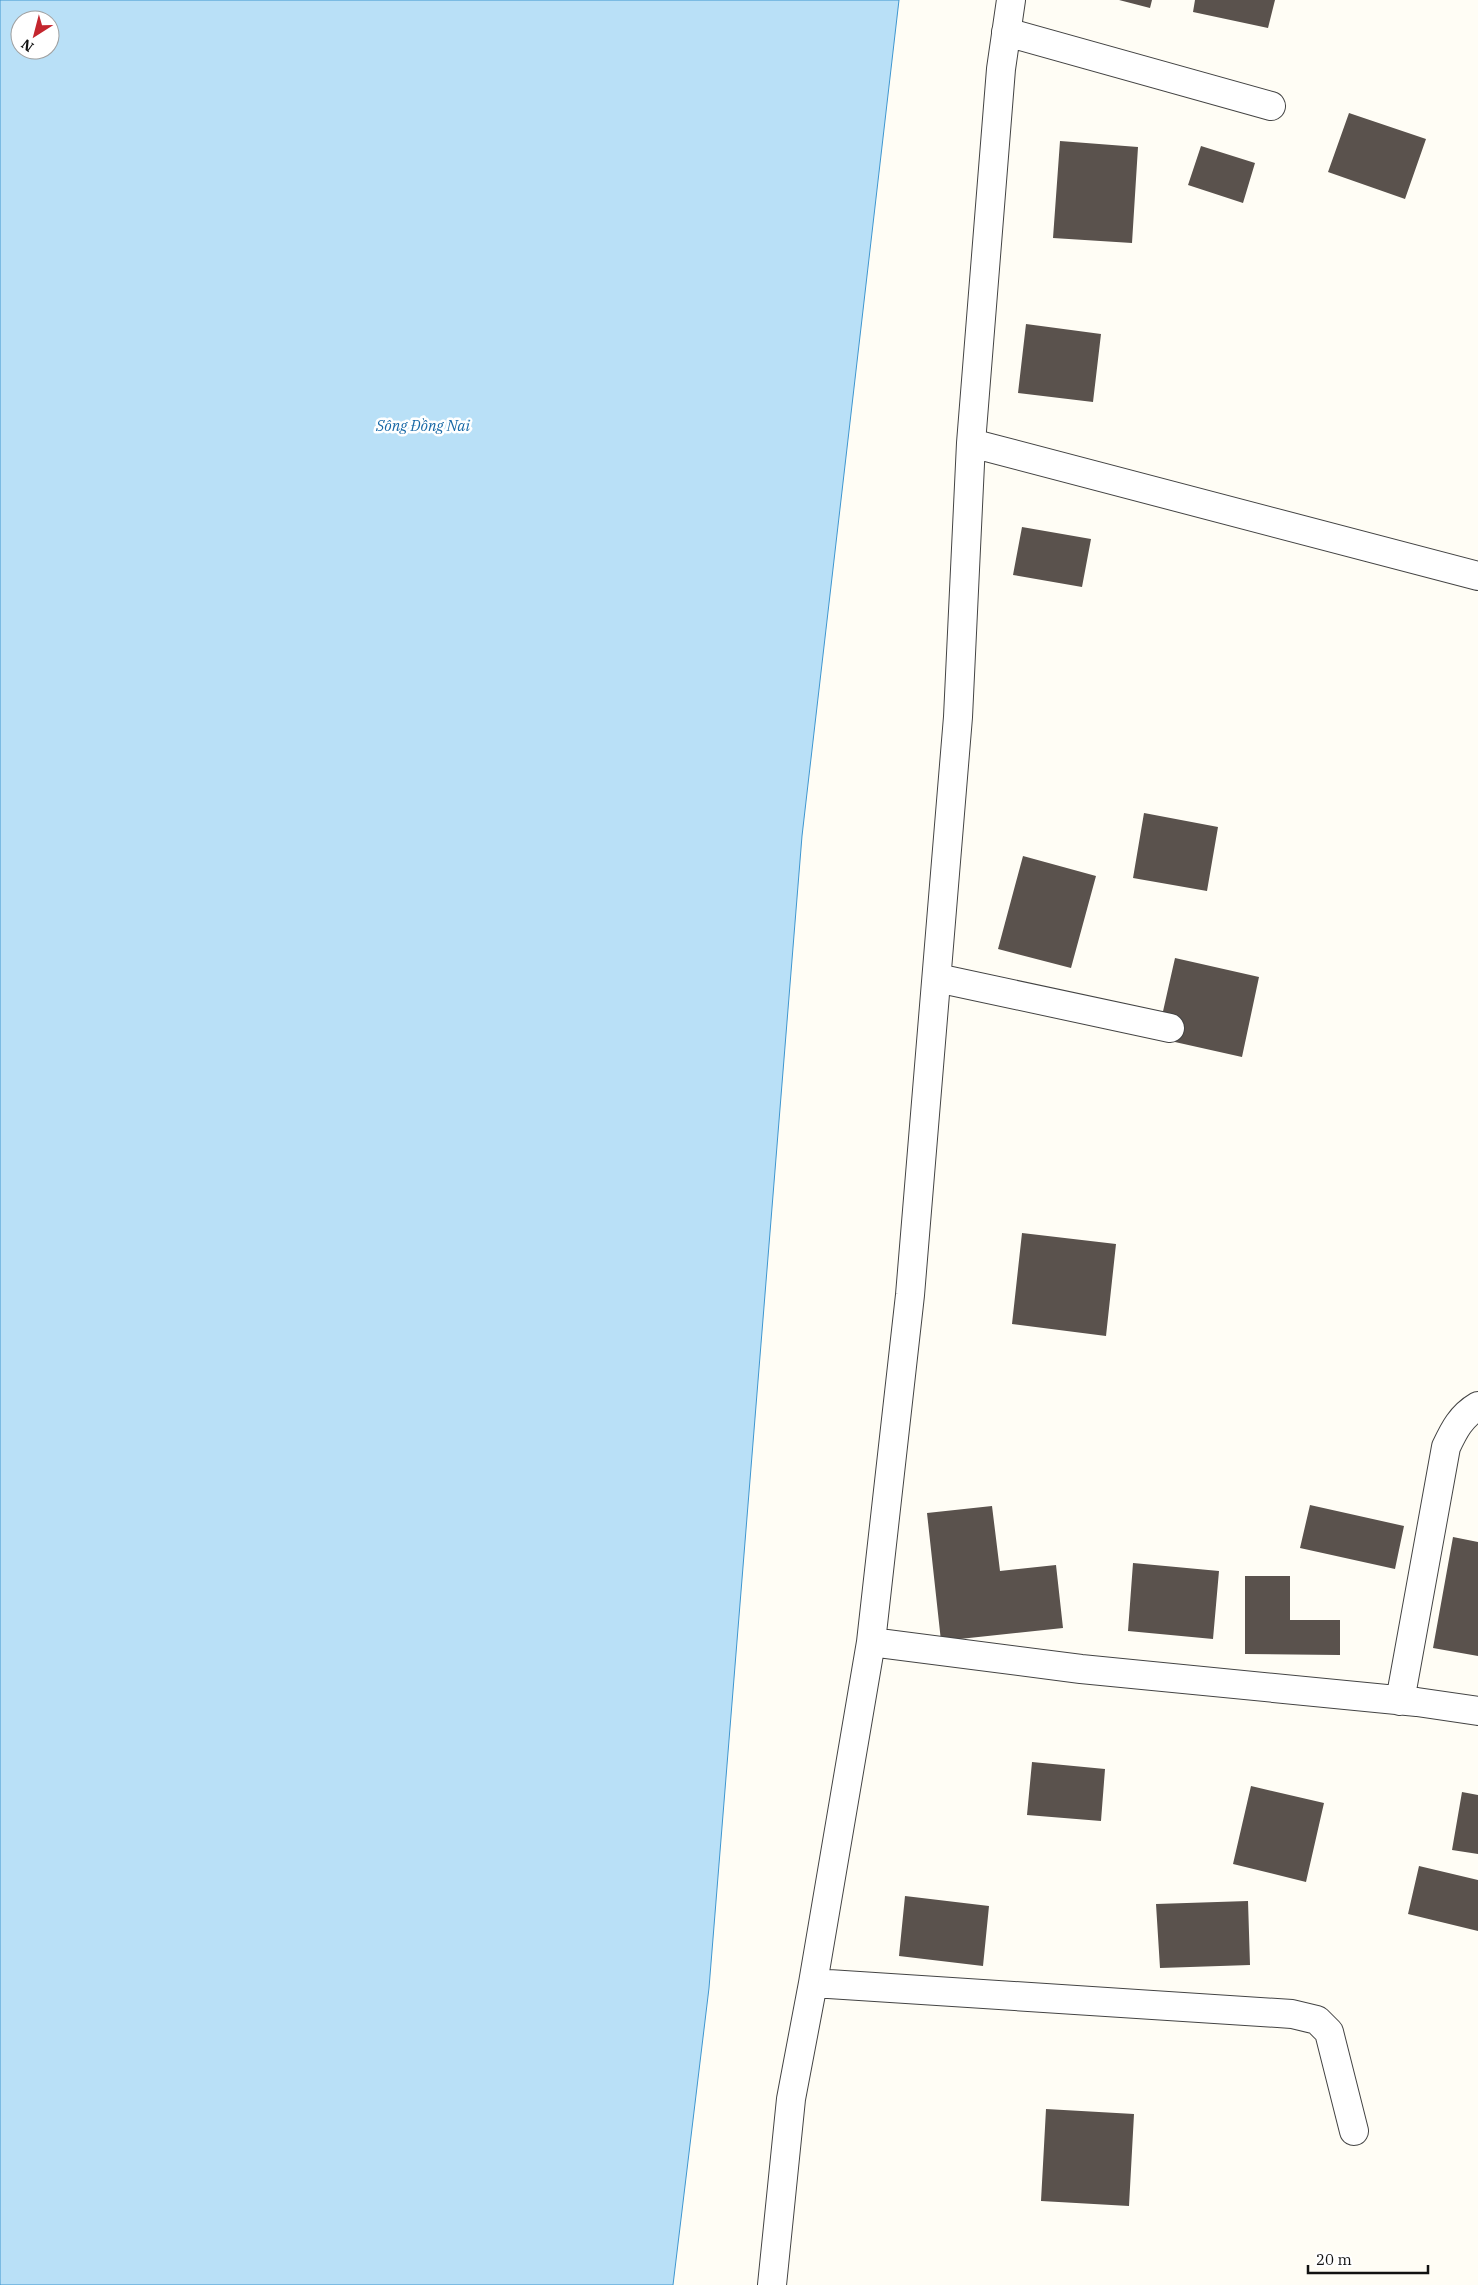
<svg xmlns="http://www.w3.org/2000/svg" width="1478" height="2285" viewBox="0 0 1478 2285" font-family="'IBM Plex Serif',serif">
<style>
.water{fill:#b9e0f7;stroke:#3f96cf;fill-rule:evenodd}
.building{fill:#5a524d}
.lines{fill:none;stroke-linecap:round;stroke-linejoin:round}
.minor-casing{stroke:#444;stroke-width:30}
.minor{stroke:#fff;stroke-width:28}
.labels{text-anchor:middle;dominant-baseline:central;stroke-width:5;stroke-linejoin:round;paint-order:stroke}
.water-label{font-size:15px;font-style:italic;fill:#1768a6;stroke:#fff}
</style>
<rect width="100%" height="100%" fill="#fffdf5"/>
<path class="water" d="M0,0H899L802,836L709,1988L673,2285H0ZM20,20H50V50H20Z"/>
<path class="building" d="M1119,0H1152L1150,8Z
M1195,0H1275L1268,28L1193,12Z
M1349,113L1426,139L1405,199L1328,172Z
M1060,141L1138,147L1132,243L1053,238Z
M1201,146L1255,163L1243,203L1188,185Z
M1026,324L1101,334L1093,402L1018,393Z
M1022,527L1091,539L1082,587L1013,575Z
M1144,813L1218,827L1207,891L1133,878Z
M1023,856L1096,876L1071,968L998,949Z
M1175,958L1259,977L1242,1057L1157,1038Z
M1022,1233L1116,1244L1106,1336L1012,1324Z
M1310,1505L1404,1526L1395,1569L1300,1548Z
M992,1506L1000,1571L1056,1565L1063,1628L941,1641L927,1513Z
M1453,1537L1478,1542V1656L1433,1648Z
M1133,1563L1219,1571L1213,1639L1128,1631Z
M1245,1576H1290V1620H1340V1655L1245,1654Z
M1032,1762L1105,1769L1101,1821L1027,1815Z
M1251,1786L1324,1803L1306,1882L1233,1864Z
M1462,1792L1478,1795V1854L1452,1850Z
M1419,1866L1478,1880V1931L1408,1914Z
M905,1896L989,1906L983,1966L899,1956Z
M1248,1901L1250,1965L1160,1968L1156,1904Z
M1046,2109L1134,2114L1129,2206L1041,2201Z"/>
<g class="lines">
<g class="minor-casing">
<path id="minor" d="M1006,32L1271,106
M971,443L1478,576
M937,978L1170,1028
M871,1642L1081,1669L1417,1702L1478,1711
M1400,1701L1446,1447C1454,1430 1461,1416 1478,1406
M813,1983L1292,2014L1317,2020L1329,2032L1354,2131
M772,2285L791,2099L813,1983L871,1642L910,1295L958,717L971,443L1001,69L1011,0"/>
</g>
<use href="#minor" class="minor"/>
</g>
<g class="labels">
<g class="water-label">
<text x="423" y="425">Sông Đồng Nai</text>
</g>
</g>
<g transform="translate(35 35) rotate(216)"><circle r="24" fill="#ffffff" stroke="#a0a0a0"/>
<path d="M0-4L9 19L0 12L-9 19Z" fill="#c4262e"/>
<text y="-8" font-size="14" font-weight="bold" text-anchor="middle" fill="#111111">N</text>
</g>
<path d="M1308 2265v8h120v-8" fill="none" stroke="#111111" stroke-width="2.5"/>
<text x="1316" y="2265" font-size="15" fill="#111111" stroke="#ffffff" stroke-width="4" paint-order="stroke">20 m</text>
</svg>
